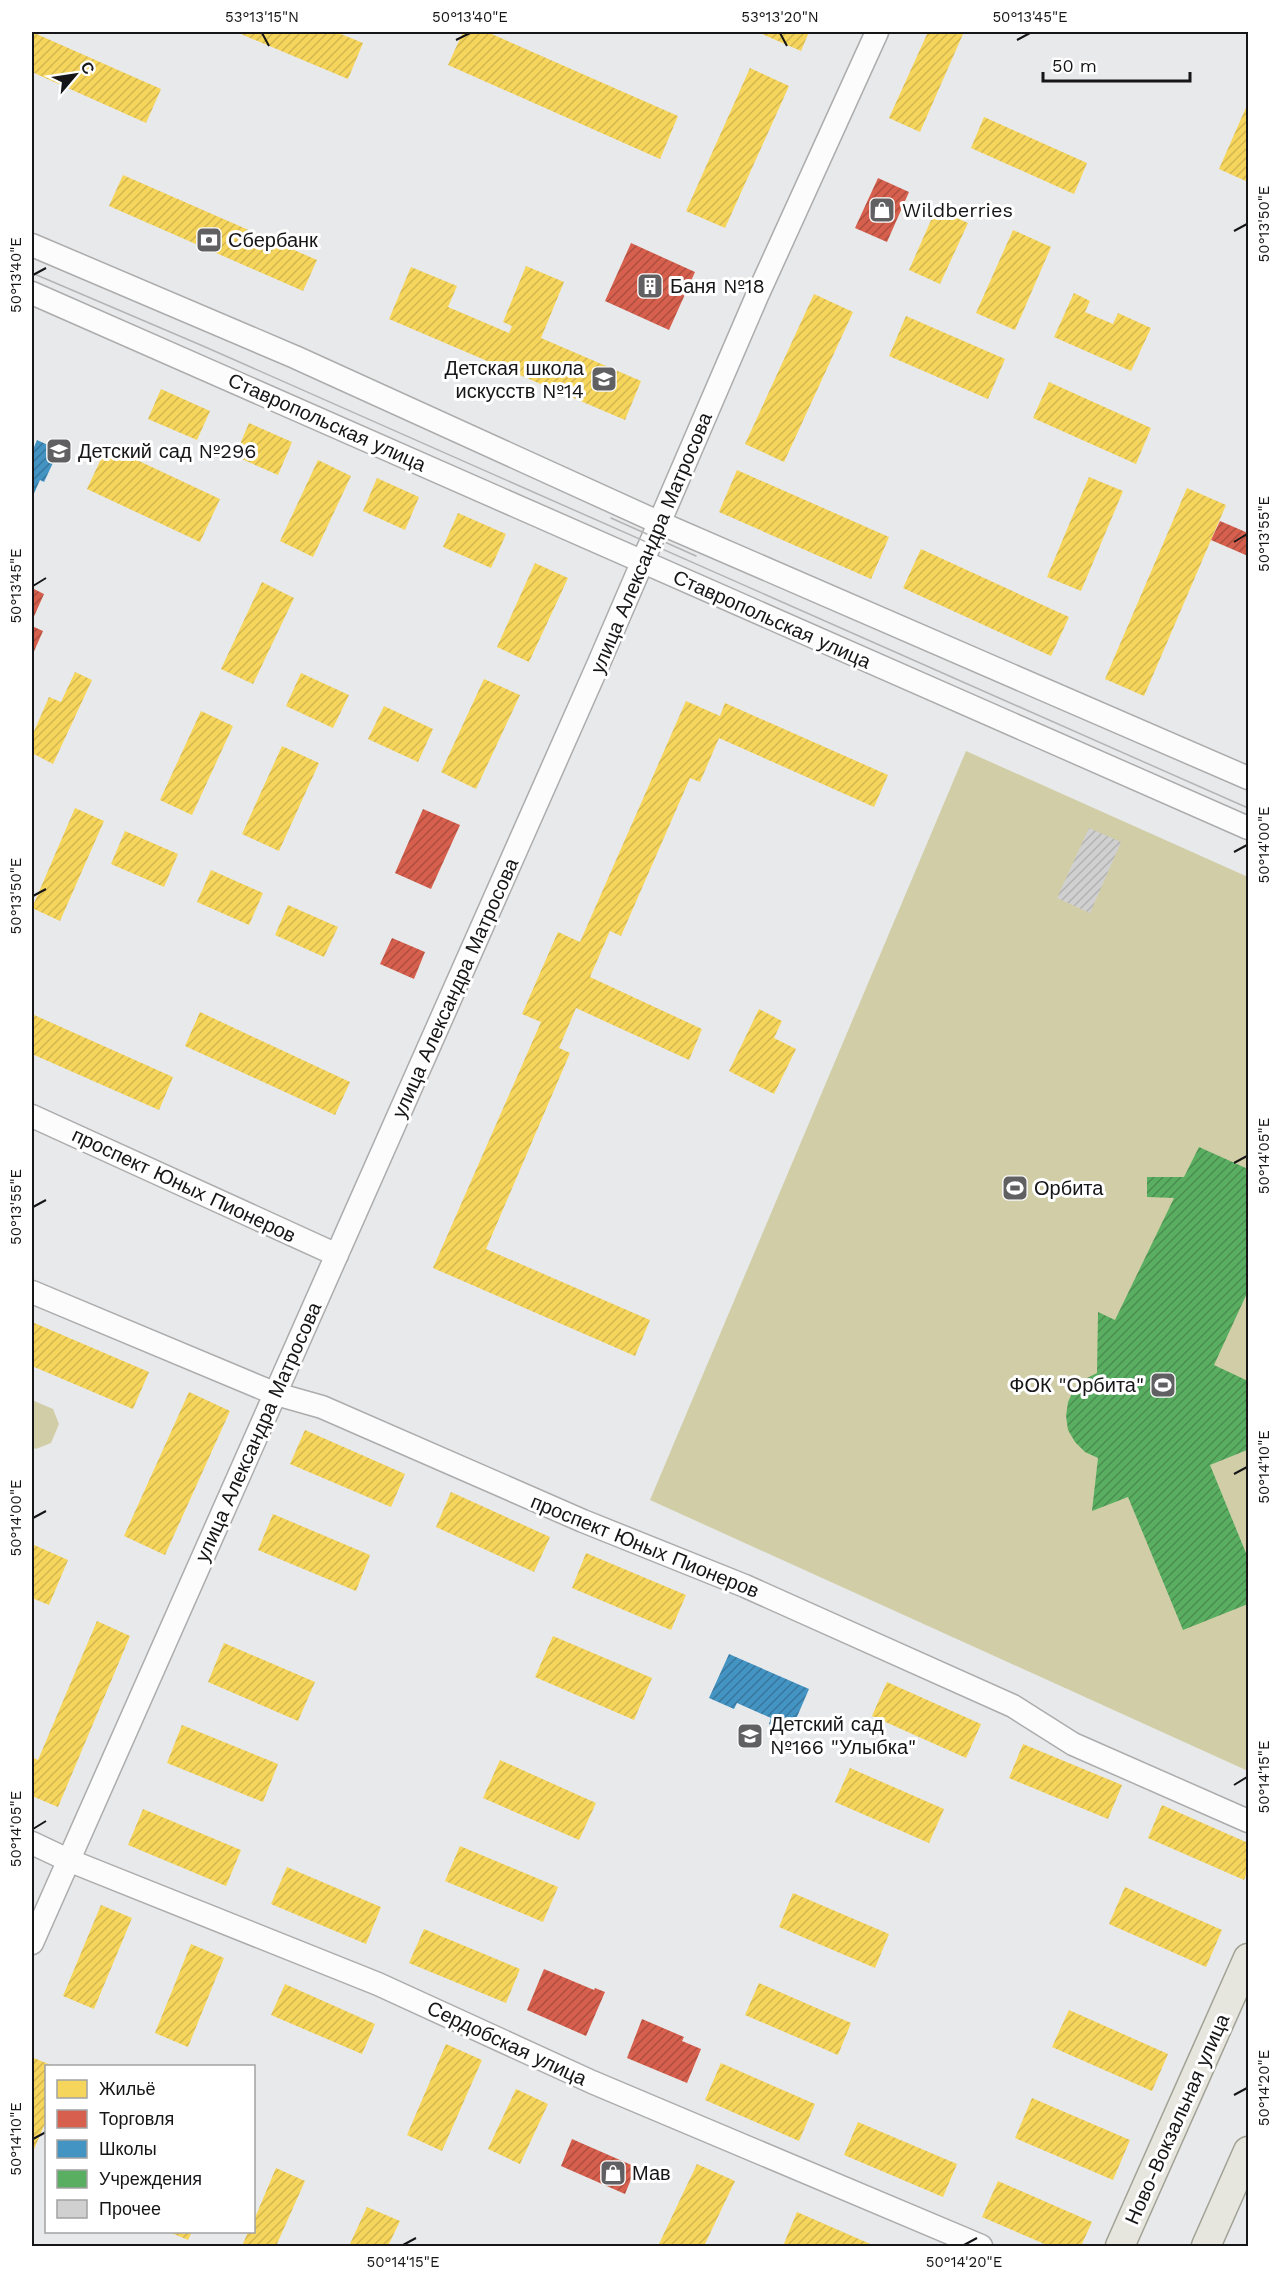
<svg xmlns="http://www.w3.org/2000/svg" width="1280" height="2278" viewBox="0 0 1280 2278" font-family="'Work Sans',sans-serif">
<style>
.green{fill:#d1cea7}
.homes{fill:url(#homes-hatch)}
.shops{fill:url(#shops-hatch)}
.schools{fill:url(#schools-hatch)}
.public{fill:url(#public-hatch)}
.building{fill:url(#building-hatch)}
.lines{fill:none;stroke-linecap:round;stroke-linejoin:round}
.minor-casing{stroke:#acacad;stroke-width:25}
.major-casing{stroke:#a2a195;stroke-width:31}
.minor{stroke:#fcfcfc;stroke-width:22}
.major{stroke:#e6e5de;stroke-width:28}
.tram{stroke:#b4b4b4;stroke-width:1.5}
.ticks{fill:none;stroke:#161618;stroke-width:2}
.labels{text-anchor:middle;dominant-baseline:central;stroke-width:6;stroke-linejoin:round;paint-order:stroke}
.poi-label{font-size:20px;fill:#161618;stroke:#fff;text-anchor:start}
.street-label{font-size:20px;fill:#161618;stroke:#fff}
.neatline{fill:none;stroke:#161618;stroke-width:2}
.ticks-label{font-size:15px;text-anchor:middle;fill:#161618}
</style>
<defs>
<pattern id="homes-hatch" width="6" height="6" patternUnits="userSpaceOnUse" patternTransform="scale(1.5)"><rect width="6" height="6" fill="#f6d55c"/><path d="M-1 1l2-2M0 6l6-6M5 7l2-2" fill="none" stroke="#d2b64f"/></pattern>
<pattern id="shops-hatch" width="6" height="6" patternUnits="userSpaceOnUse" patternTransform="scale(1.5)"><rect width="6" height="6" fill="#d6604d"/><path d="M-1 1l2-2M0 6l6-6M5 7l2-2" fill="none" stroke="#ad4e3f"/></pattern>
<pattern id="schools-hatch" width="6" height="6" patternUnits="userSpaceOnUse" patternTransform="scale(1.5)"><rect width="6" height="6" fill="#4393c3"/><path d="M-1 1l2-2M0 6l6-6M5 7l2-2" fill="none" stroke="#37779d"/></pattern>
<pattern id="public-hatch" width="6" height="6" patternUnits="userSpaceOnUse" patternTransform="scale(1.5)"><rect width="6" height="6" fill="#5aae61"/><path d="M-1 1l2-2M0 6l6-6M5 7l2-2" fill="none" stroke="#498d4f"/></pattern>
<pattern id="building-hatch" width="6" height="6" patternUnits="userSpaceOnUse" patternTransform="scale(1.5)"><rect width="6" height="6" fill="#d0d0d1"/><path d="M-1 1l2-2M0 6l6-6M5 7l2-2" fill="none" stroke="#b2b2b3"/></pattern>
</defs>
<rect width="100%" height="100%" fill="#e8e9ea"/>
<path class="green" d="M966,751L1248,877V1771L650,1500Z
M32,1400L53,1409L59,1424L51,1443L36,1449L32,1447Z"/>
<path class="homes" d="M32,32L161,89L146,123L32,72Z
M236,32H336L363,43L348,79Z
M463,32H487L678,116L660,159L448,65Z
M763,32H809L801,51L762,34Z
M928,32H958L963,34L920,132L889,118Z
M750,68L789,86L725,228L686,211Z
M1248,103V182L1219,169Z
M984,117L1087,163L1074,194L971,148Z
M123,175L317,260L303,291L109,206Z
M936,209L968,223L940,284L909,270Z
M1013,230L1051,247L1015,330L976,313Z
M526,266L564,282L541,338L641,381L625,420L389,319L411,267L457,286L448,307L509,333L512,326L503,322Z
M1074,293L1090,301L1085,312L1113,324L1118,313L1151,328L1131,371L1054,337Z
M814,294L853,312L784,462L745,444Z
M906,316L1005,359L988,399L889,356Z
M1049,382L1151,428L1136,464L1033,418Z
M161,389L210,411L197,440L148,419Z
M249,423L292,442L278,475L235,456Z
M107,446L220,499L200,542L87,489Z
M318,460L351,476L313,557L280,541Z
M737,470L889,537L871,579L719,512Z
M1089,477L1123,491L1081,591L1047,577Z
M377,478L419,497L405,530L363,511Z
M1187,488L1226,505L1144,696L1105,679Z
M458,513L506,534L491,568L443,547Z
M921,549L1069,617L1051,656L903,588Z
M535,563L568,578L529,662L497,647Z
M262,582L294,598L253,684L221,669Z
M75,672L92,680L53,764L32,753V736L49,697L61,702Z
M301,673L349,695L333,728L286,706Z
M484,679L520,695L476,789L441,772Z
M686,701L720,716L725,703L888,775L874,807L719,738L700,782L690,778L621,936L610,931L590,977L702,1029L689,1060L576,1008L559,1048L570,1053L486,1249L650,1320L635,1356L433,1268L541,1022L522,1014L558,932L580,942Z
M384,706L433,729L418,762L368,739Z
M201,711L233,726L192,815L160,800Z
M282,746L319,763L279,851L242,834Z
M75,808L104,821L60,921L32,908Z
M125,831L178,854L164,887L111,864Z
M211,870L263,893L249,925L197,902Z
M288,905L338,927L324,957L275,935Z
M759,1009L782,1021L774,1038L796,1049L774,1094L729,1071Z
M200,1012L350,1082L335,1115L185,1046Z
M32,1014L173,1077L159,1110L32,1054Z
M32,1322L149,1372L133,1409L32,1366Z
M189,1392L230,1411L165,1555L124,1536Z
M305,1430L405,1474L391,1507L290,1464Z
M451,1492L550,1537L534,1572L436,1527Z
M273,1514L370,1555L356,1591L258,1550Z
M32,1544L68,1560L49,1605L32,1598Z
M586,1553L686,1595L671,1630L572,1588Z
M97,1621L130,1636L58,1807L32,1796V1757L38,1760Z
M553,1636L652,1678L634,1720L535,1677Z
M224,1643L315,1682L298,1721L208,1682Z
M887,1682L981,1724L966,1758L872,1716Z
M182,1725L278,1764L263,1802L167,1763Z
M1023,1744L1122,1785L1108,1819L1009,1778Z
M500,1760L596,1803L579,1840L483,1798Z
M850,1768L944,1809L929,1843L835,1802Z
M1162,1805L1248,1843V1870L1244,1880L1148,1838Z
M143,1809L241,1850L226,1886L128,1845Z
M460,1846L558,1887L543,1922L445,1881Z
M287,1867L381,1907L366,1944L271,1904Z
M1125,1887L1222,1930L1206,1967L1109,1924Z
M793,1893L889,1934L875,1968L779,1927Z
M101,1905L132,1918L94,2009L63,1996Z
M424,1929L520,1969L506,2003L409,1963Z
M191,1944L224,1958L188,2047L155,2033Z
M759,1983L851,2023L838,2055L745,2015Z
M285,1984L375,2024L362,2054L271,2015Z
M1069,2010L1168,2054L1152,2091L1052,2047Z
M446,2044L482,2060L442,2151L407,2135Z
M34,2058L53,2066H46V2121L32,2154V2064Z
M721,2063L815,2104L799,2141L705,2100Z
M516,2089L548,2104L520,2164L488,2149Z
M1032,2098L1130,2140L1113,2180L1015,2138Z
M858,2122L957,2164L943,2197L844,2155Z
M697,2164L735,2181L704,2246H658Z
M276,2168L305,2181L276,2246H242L248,2232H254V2220Z
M998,2181L1092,2222L1081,2246H1049L982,2217Z
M367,2207L400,2221L388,2246H349Z
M797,2212L875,2246H783Z
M169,2232H192L188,2240Z"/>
<path class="shops" d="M878,178L909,192L887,242L855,228Z
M631,243L695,272L669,330L605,301Z
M1220,521L1248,533V556L1211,540Z
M32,588L44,594L32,621Z
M32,626L43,631L32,656Z
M423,809L460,825L431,889L395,873Z
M392,938L425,952L414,979L380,964Z
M544,1969L594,1990L595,1988L605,1992L586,2036L527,2010Z
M642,2019L684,2037L682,2041L701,2049L687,2083L627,2058Z
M572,2139L636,2167L625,2194L561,2166Z"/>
<path class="schools" d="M37,440L59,450L44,482L40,480L32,498V452Z
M729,1654L809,1689L790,1733L769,1724L771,1718L737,1703L734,1709L709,1698Z"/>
<path class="public" d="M1199,1147L1248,1169V1291L1214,1365L1248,1381L1247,1450L1210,1465L1248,1558V1604L1183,1630L1128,1497L1092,1511L1098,1458L1085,1452L1075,1442L1068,1430L1066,1416L1068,1402L1074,1389L1085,1379L1097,1373L1098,1312L1115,1320L1174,1198L1147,1197V1177H1184Z"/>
<path class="building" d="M1089,828L1121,842L1090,913L1057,898Z"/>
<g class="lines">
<g class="minor-casing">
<path id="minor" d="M32,245L295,357L660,523L1248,778
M32,293L1248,828
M32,1116L337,1255
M32,1292L276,1394L322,1407L583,1521L745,1586L1013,1706L1073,1744L1248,1821
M32,1843L68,1860L378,1984L592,2082L981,2246
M32,1943L598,665L757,296L877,32"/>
</g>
<g class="major-casing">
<path id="major" d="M1120,2246L1248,1958
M1206,2246L1248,2151"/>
</g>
<use href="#minor" class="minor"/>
<use href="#major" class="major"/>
<path class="tram" d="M32,273L203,346L1248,808
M611,518L696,556"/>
</g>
<path class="ticks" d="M262,33L269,46M780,33L787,46M456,40L470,33M1017,40L1030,33M1234,231L1247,224M33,275L46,268M1234,542L1247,534M33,586L46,578M1234,852L1247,845M33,896L46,889M1234,1163L1247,1156M33,1207L46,1200M1234,1474L1247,1467M33,1518L46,1511M1234,1785L1247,1777M33,1829L46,1821M1234,2095L1247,2088M33,2139L46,2132M403,2245L416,2238M964,2245L977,2238"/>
<defs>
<g id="shop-square" transform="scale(1.35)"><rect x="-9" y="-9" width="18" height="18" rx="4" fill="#606062" stroke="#fff"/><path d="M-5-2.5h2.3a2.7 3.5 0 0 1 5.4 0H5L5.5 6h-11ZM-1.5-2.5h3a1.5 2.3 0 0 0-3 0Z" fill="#fff"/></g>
<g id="bank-square" transform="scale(1.35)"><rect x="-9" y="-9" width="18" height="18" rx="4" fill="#606062" stroke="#fff"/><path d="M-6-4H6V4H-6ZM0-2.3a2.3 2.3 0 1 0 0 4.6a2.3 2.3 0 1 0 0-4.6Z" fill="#fff"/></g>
<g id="building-square" transform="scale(1.35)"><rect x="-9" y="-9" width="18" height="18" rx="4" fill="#606062" stroke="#fff"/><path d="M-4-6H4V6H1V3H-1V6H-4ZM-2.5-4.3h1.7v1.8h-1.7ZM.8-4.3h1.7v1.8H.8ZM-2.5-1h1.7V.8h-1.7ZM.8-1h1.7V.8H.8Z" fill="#fff"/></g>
<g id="school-square" transform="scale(1.35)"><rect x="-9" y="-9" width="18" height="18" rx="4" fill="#606062" stroke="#fff"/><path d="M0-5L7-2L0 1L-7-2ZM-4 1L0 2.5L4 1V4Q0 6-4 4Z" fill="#fff"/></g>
<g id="stadium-square" transform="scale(1.35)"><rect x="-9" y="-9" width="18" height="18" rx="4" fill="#606062" stroke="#fff"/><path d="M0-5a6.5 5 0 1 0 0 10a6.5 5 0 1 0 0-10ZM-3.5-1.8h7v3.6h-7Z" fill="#fff"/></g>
</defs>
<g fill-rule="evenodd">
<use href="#shop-square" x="882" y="210"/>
<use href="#bank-square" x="209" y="240"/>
<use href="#building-square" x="650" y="286"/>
<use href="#school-square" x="604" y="379"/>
<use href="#school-square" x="59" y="451"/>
<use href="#stadium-square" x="1015" y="1188"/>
<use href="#stadium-square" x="1163" y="1385"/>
<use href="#school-square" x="750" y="1736"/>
<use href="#shop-square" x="613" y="2173"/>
</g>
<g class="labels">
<g class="poi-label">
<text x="902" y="210">Wildberries</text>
<text x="228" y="240">Сбербанк</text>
<text x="670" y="286">Баня №18</text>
<text x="584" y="368" text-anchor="end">Детская школа<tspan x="584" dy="23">искусств №14</tspan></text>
<text x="78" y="451">Детский сад №296</text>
<text x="1034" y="1188">Орбита</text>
<text x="1144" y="1385" text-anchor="end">ФОК "Орбита"</text>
<text x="770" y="1724">Детский сад<tspan x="770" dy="23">№166 "Улыбка"</tspan></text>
<text x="632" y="2173">Мав</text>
</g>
<g class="street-label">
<text transform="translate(327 422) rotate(24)">Ставропольская улица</text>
<text transform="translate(651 543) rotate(-67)">улица Александра Матросова</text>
<text transform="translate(772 619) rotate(24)">Ставропольская улица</text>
<text transform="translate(455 988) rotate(-66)">улица Александра Матросова</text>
<text transform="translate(184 1185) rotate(25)">проспект Юных Пионеров</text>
<text transform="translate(258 1432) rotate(-66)">улица Александра Матросова</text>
<text transform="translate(645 1546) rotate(22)">проспект Юных Пионеров</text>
<text transform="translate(507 2043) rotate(25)">Сердобская улица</text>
<text transform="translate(1177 2119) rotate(-66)">Ново-Вокзальная улица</text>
</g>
</g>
<rect width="1280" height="2278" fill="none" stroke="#ffffff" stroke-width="66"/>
<rect x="45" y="2065" width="210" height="168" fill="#ffffff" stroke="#a2a2a3" stroke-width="1.5"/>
<rect x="57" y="2080" width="30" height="18" fill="#f6d55c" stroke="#a2a2a3" stroke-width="1.5"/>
<text x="99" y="2095" font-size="18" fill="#161618">Жильё</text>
<rect x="57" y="2110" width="30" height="18" fill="#d6604d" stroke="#a2a2a3" stroke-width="1.5"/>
<text x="99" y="2125" font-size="18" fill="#161618">Торговля</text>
<rect x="57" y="2140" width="30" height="18" fill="#4393c3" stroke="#a2a2a3" stroke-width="1.5"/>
<text x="99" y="2155" font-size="18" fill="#161618">Школы</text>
<rect x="57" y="2170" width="30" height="18" fill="#5aae61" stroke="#a2a2a3" stroke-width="1.5"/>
<text x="99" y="2185" font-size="18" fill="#161618">Учреждения</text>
<rect x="57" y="2200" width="30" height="18" fill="#d0d0d1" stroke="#a2a2a3" stroke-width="1.5"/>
<text x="99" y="2215" font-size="18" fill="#161618">Прочее</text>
<g transform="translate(75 75) rotate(61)" stroke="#ffffff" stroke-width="4.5" paint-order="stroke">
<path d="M0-4.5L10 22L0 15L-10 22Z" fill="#161618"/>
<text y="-9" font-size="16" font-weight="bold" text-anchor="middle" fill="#161618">С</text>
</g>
<path d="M1043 72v9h147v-9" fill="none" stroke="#161618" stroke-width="3"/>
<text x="1052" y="72" font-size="18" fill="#161618" stroke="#ffffff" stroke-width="4.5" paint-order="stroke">50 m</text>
<rect x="33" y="33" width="1214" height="2212" class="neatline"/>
<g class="ticks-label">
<text x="262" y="22">53°13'15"N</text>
<text x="470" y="22">50°13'40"E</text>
<text x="780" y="22">53°13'20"N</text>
<text x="1030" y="22">50°13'45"E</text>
<text transform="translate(1264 224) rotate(-90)" y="5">50°13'50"E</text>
<text transform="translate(16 275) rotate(-90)" y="5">50°13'40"E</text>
<text transform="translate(1264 534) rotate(-90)" y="5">50°13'55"E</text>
<text transform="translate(16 586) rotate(-90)" y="5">50°13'45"E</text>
<text transform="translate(1264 845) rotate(-90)" y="5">50°14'00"E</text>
<text transform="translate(16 896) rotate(-90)" y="5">50°13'50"E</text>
<text transform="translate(1264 1156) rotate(-90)" y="5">50°14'05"E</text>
<text transform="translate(16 1207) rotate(-90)" y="5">50°13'55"E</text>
<text transform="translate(1264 1467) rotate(-90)" y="5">50°14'10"E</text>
<text transform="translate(16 1518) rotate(-90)" y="5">50°14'00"E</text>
<text transform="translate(1264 1777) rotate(-90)" y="5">50°14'15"E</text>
<text transform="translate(16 1829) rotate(-90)" y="5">50°14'05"E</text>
<text transform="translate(1264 2088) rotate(-90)" y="5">50°14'20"E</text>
<text transform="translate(16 2139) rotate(-90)" y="5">50°14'10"E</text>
<text x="403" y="2267">50°14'15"E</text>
<text x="964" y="2267">50°14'20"E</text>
</g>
</svg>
